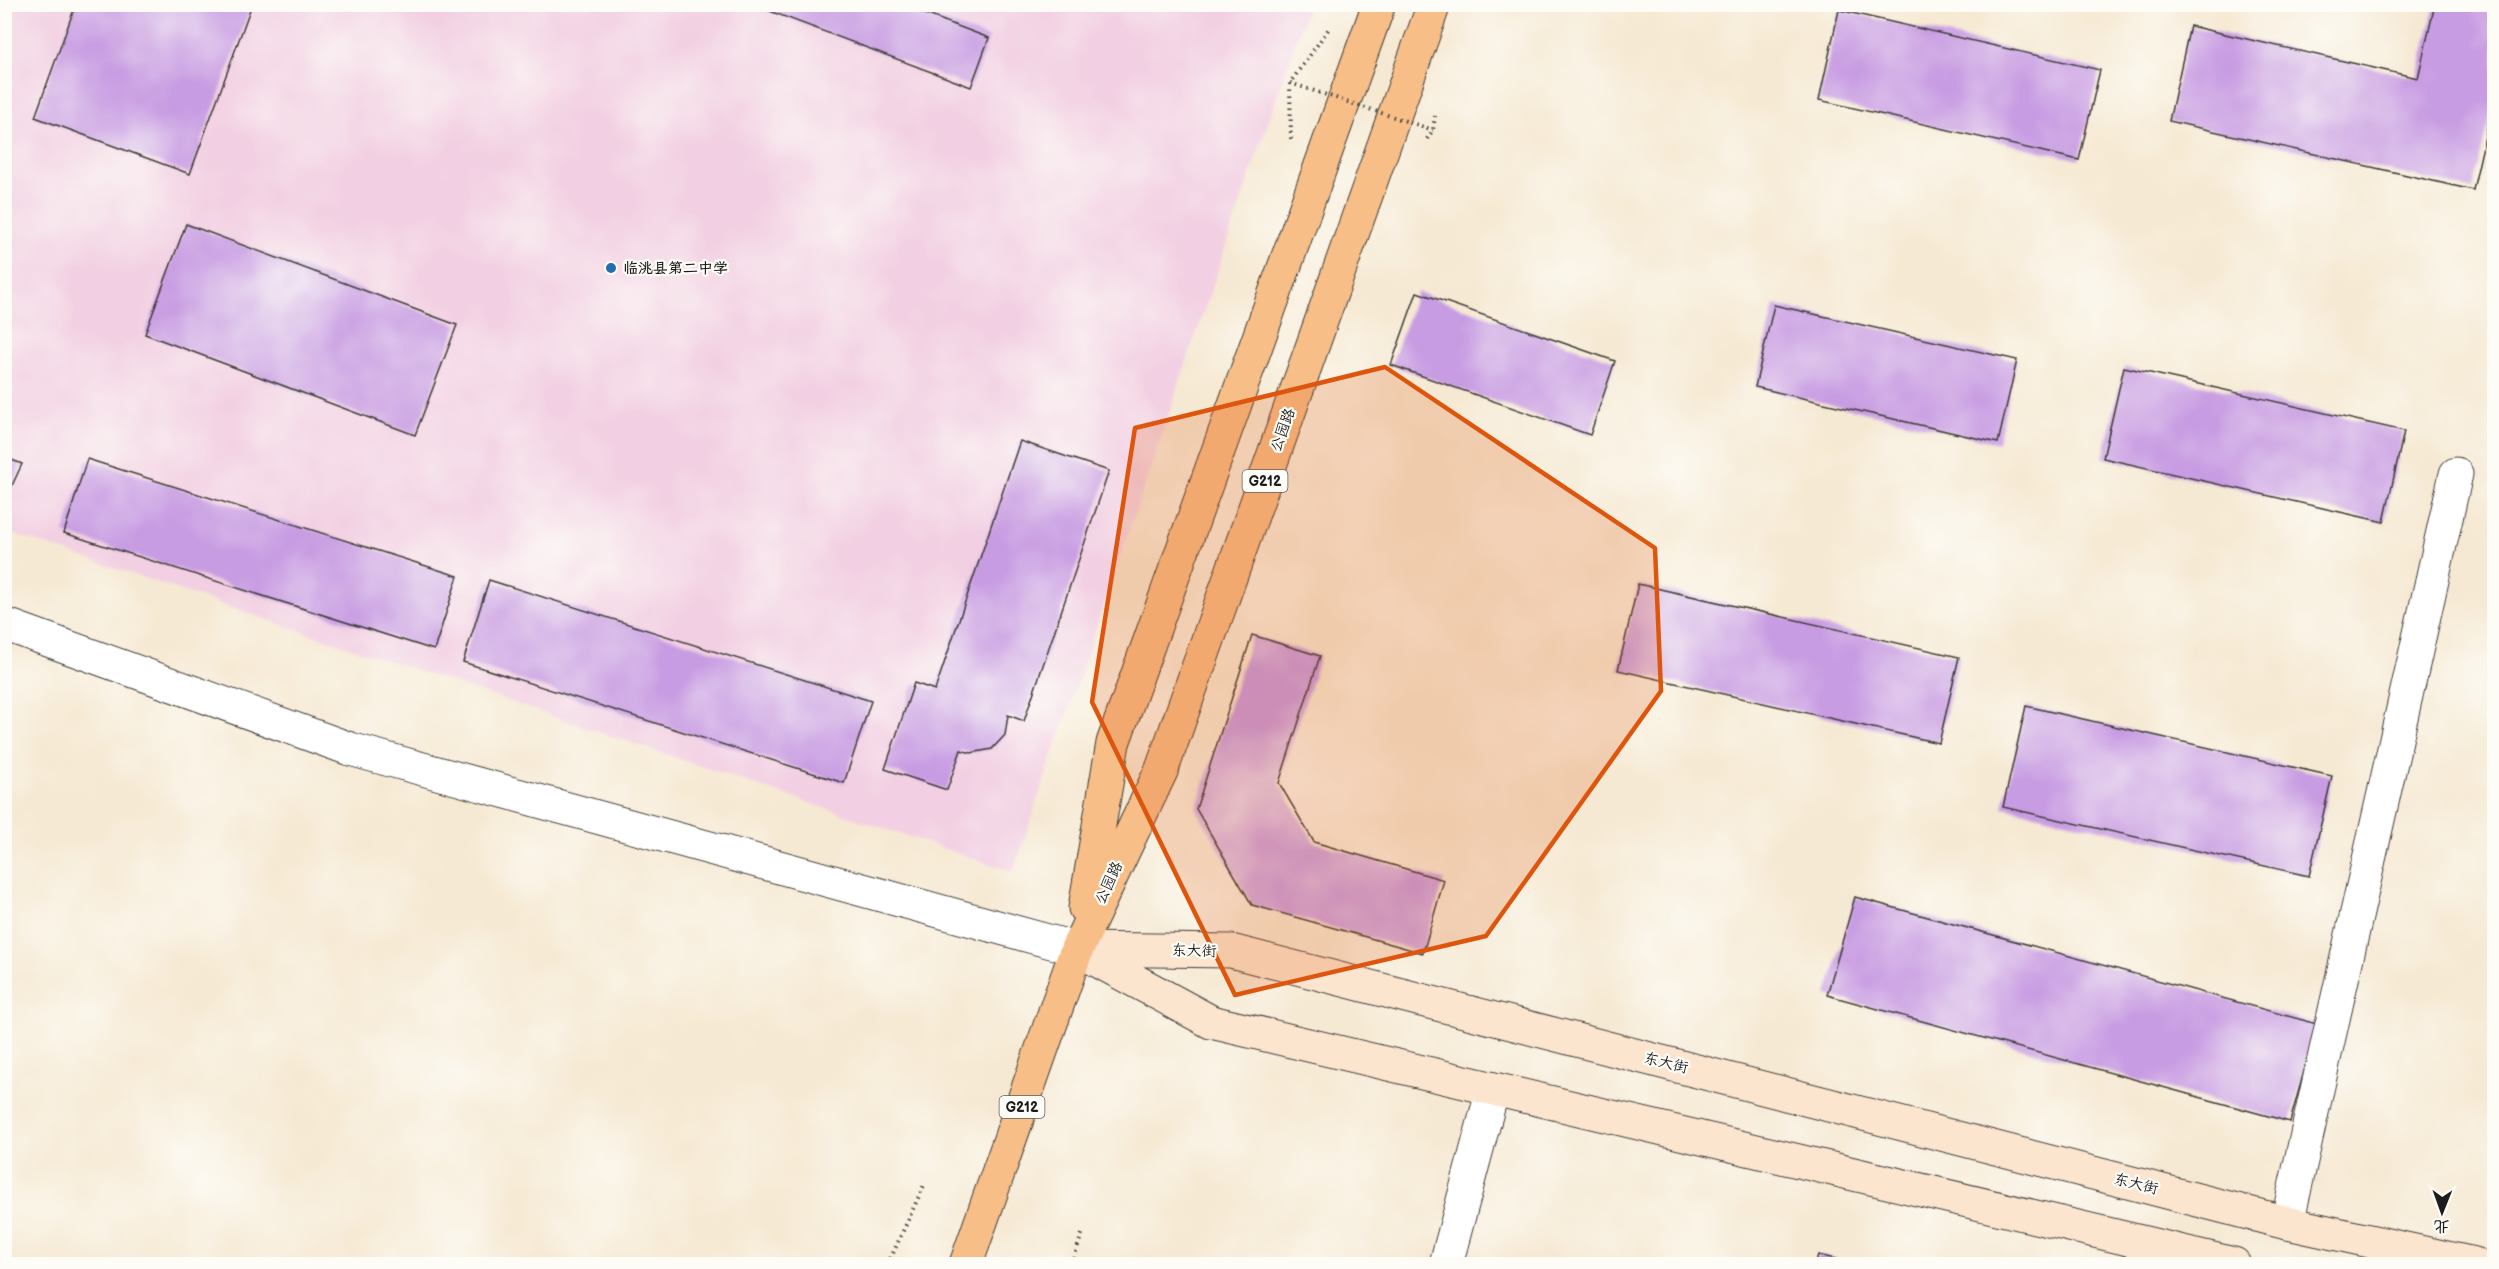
<svg xmlns="http://www.w3.org/2000/svg" width="2499" height="1269" viewBox="0 0 2499 1269" font-family="'Balsamiq Sans','LXGW WenKai TC',sans-serif">
<style>
.built{fill:#f2cfe2}
.building{fill:#c89ce2}
.lines{fill:none;stroke-linecap:round;stroke-linejoin:round}
.minor-casing{stroke:#3d3b37;stroke-width:35}
.secondary-casing{stroke:#3d3b37;stroke-width:35}
.trunk-casing{stroke:#3d3b37;stroke-width:35}
.path{stroke:#3d3b37;stroke-width:4;stroke-dasharray:1.5 4.5;stroke-linecap:butt}
.minor{stroke:#fff;stroke-width:33}
.secondary{stroke:#fce5cf;stroke-width:33}
.trunk{stroke:#f7be88;stroke-width:33}
.path-bridge{stroke:#3d3b37;stroke-width:4;stroke-dasharray:1.5 4.5;stroke-linecap:butt}
.marked{fill:#de560d;fill-opacity:0.2;stroke:#de560d;stroke-width:4.5;stroke-linejoin:round}
.poi-dot{fill:#1f6fb2;stroke:#fdfcf7;stroke-width:2}
.labels{text-anchor:middle;dominant-baseline:central;stroke-width:4.5;stroke-linejoin:round;paint-order:stroke}
.shield{fill:#fdfcf7;stroke:#605f5e;stroke-width:1.5}
.shield-label{font-size:14px;font-weight:bold;fill:#1c1c1c}
.poi-label{font-size:15px;font-weight:bold;fill:#1c1c1c;stroke:#fdfcf7;text-anchor:start}
.street-label{font-size:15px;fill:#1c1c1c;stroke:#fdfcf7}
</style>
<rect width="100%" height="100%" fill="#fdfcf7"/>
<filter id="ink" filterUnits="userSpaceOnUse"><feTurbulence type="fractalNoise" baseFrequency=".0167" numOctaves="2"/><feDisplacementMap in="SourceGraphic" scale="12" xChannelSelector="R" yChannelSelector="G"/><feConvolveMatrix kernelMatrix="1 2 1 2 8 2 1 2 1" color-interpolation-filters="sRGB"/></filter>
<filter id="wash" filterUnits="userSpaceOnUse"><feTurbulence type="fractalNoise" baseFrequency=".008" numOctaves="4" result="noise"/><feDisplacementMap in="SourceGraphic" scale="24" xChannelSelector="R" yChannelSelector="G"/><feGaussianBlur stdDeviation="1.35" result="paint"/><feColorMatrix in="noise" values="0 0 0 0 0 0 0 0 0 0 0 0 0 0 0 0 0 1.4 0 .05"/><feComposite in="paint" operator="in"/></filter>
<g filter="url(#wash)">
<rect width="100%" height="100%" fill="#f6e9d3"/>
<path class="built" d="M5,5H1308L1013,872L5,531Z"/>
<g id="blocks">
<path class="building" d="M76,4H252L190,174L35,117Z
M751,4H899L989,38L971,87Z
M2435,4H2494V97L2473,190L2169,121L2190,26L2418,78Z
M1839,10L2100,70L2079,160L1819,100Z
M186,224L457,325L415,435L145,334Z
M1417,292L1615,361L1590,435L1391,365Z
M1774,305L2017,360L1998,443L1755,387Z
M2124,367L2404,431L2384,522L2103,458Z
M1020,441L1109,471L1024,721L1008,715L1005,735L992,749L971,753L961,750L947,790L885,769L914,683L935,690Z
M4,457L22,464L4,503Z
M87,459L458,576L434,650L64,533Z
M489,580L871,701L844,783L463,662Z
M1638,584L1959,657L1939,743L1618,670Z
M1252,635L1320,656L1279,783L1314,842L1444,880L1423,953L1252,905L1196,809Z
M2026,706L2332,776L2309,876L2003,807Z
M1855,897L2317,1024L2290,1122L1827,995Z
M1818,1255L1857,1264H1815Z"/>
</g>
</g>
<g filter="url(#ink)">
<use href="#blocks" fill-opacity="0" stroke="#3d3b37" stroke-width="1.5"/>
<g class="lines">
<g class="minor-casing">
<path id="minor" d="M4,624L350,749L1077,949
M2287,1223L2456,474
M1446,1264L1493,1089"/>
</g>
<g class="secondary-casing">
<path id="secondary" d="M1077,949L1231,951L2287,1223L2475,1264
M1082,952L1211,1022L2234,1264"/>
</g>
<g class="trunk-casing">
<path id="trunk" d="M1085,908L1113,743L1379,4
M966,1264L1077,949L1162,769L1434,4"/>
</g>
<path class="path" d="M1291,139L1290,83L1330,27
M1427,139L1433,130L1435,116
M888,1264L925,1183
M1072,1264L1083,1231"/>
<use href="#minor" class="minor"/>
<use href="#secondary" class="secondary"/>
<use href="#trunk" class="trunk"/>
<path class="path-bridge" d="M1290,83L1433,130"/>
</g>
</g>
<path class="marked" d="M1385,367L1655,548L1661,691L1486,936L1235,995L1092,702L1135,428Z"/>
<circle class="poi-dot" cx="611" cy="268" r="6"/>
<g class="labels">
<g class="shield">
<rect x="1242.5" y="470" width="45" height="22" rx="4.5"/>
<rect x="999.5" y="1096" width="45" height="22" rx="4.5"/>
</g>
<g class="shield-label">
<text x="1265" y="481">G212</text>
<text x="1022" y="1107">G212</text>
</g>
<g class="poi-label">
<text x="623" y="268">临洮县第二中学</text>
</g>
<g class="street-label">
<text transform="translate(1283 430) rotate(-70)">公园路</text>
<text transform="translate(1109 883) rotate(-65)">公园路</text>
<text transform="translate(1194 951) rotate(1)">东大街</text>
<text transform="translate(1666 1063) rotate(14)">东大街</text>
<text transform="translate(2136 1184) rotate(14)">东大街</text>
</g>
</g>
<rect width="2499" height="1269" fill="none" stroke="#fdfcf7" stroke-width="24"/>
<g transform="translate(2442 1212) rotate(181)" stroke="#fdfcf7" stroke-width="4.5" paint-order="stroke">
<path d="M0-4.5L10 22L0 15L-10 22Z" fill="#1c1c1c"/>
<text y="-9" font-size="16" font-weight="bold" text-anchor="middle" fill="#1c1c1c">北</text>
</g>
</svg>
